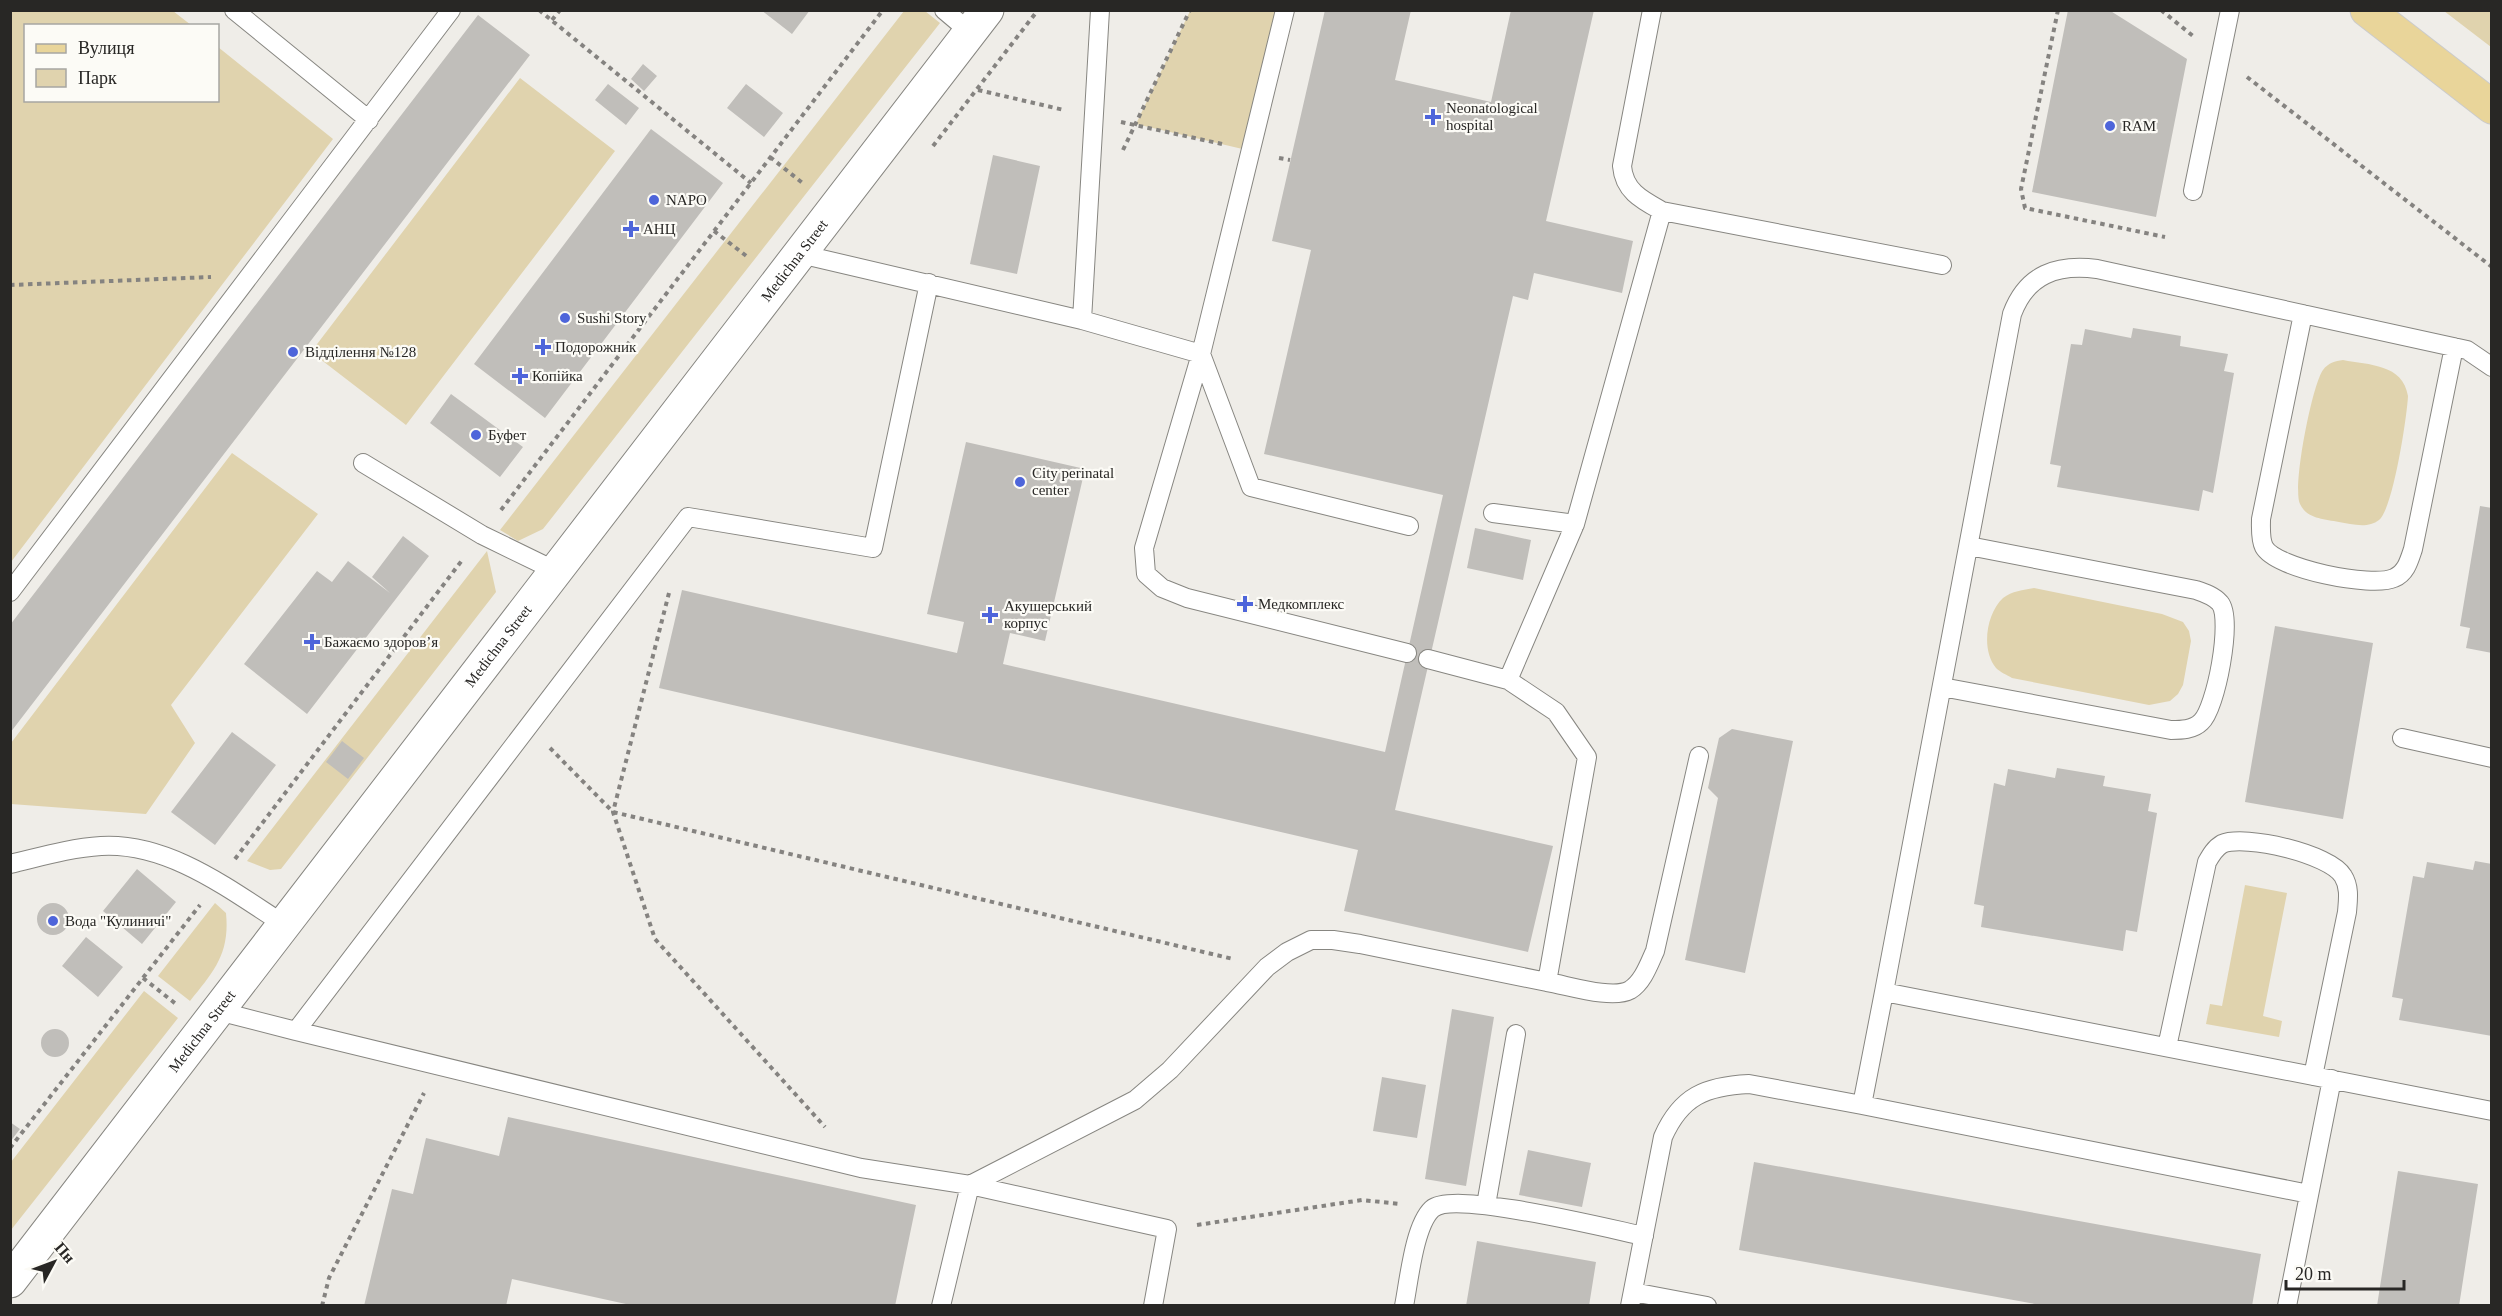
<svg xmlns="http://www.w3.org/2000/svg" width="2502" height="1316" viewBox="0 0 2502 1316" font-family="Georgia,serif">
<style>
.green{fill:#e0d3ae}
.building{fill:#c0beba}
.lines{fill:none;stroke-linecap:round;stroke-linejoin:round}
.service-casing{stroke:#878681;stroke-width:20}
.tertiary-casing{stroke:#878681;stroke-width:35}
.primary-casing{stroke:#cbcbcb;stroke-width:35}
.path{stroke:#858380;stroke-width:4;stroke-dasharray:4.5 4.5;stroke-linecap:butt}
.service{stroke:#fff;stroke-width:18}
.tertiary{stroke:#fff;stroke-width:33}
.primary{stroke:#e9d59a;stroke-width:33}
.poi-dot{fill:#4e65da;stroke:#fcfbf6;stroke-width:2}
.labels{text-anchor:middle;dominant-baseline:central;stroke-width:4.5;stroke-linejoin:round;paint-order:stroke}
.poi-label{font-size:15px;fill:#282725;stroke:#fcfbf6;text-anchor:start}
.street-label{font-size:15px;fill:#282725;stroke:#fcfbf6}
</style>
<rect width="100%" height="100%" fill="#efede8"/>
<path class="green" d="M11,10L173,11L191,25L26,26V100H218V47L333,139L11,562Z
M904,11H925L940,23L543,529L518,541L500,530Z
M1190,11H1285L1251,151L1136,124Z
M2444,11H2491V47Z
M520,78L615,151L406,425L311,352Z
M2343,360C2369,365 2403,364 2408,396C2407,417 2393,509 2379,520C2368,529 2351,524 2339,522C2324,519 2307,519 2300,504C2292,488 2312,385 2323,370C2328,363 2335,361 2343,360Z
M232,453L318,514L171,705L195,743L146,814L11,804V743Z
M487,551L496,592L281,869L270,870L247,861Z
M2034,588L2162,614L2183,622L2189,631L2191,641L2183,685L2178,694L2170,701L2149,705L2012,678C2007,675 2000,672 1996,668C1981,650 1986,614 2003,598C2012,591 2023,590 2034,588Z
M2245,885L2287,893L2263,1016L2282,1021L2279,1037L2206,1024L2210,1004L2222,1006Z
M215,903L226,913C230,954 214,971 190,1001L158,976Z
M144,991L178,1018L11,1230V1162Z"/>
<path class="building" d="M761,10H810L792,34Z
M1325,10H1411L1395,80L1491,102L1511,10H1594L1546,221L1633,241L1622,293L1534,273L1528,300L1513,296L1395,810L1553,846L1528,952L1344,911L1358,850L659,688L682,590L957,653L964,622L927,614L966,442L1085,469L1045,641L1010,633L1003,664L1385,752L1443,495L1264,454L1311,250L1272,241Z
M2068,10H2109L2187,59L2156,217L2032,192Z
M478,15L530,55L10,733V625Z
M643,64L657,76L644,91L631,79Z
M608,84L639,108L626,125L595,100Z
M746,84L783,113L764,137L727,108Z
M651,129L723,183L545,418L474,364Z
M993,155L1040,166L1017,274L970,264Z
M2133,328L2181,336L2180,346L2228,354L2224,371L2234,373L2213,493L2203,490L2199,511L2057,487L2061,466L2050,464L2071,344L2082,345L2085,329L2131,338Z
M451,394L523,447L500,477L430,423Z
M2480,506L2492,508V653L2466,648L2470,628L2460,626Z
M1475,528L1531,540L1523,580L1467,568Z
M403,536L429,556L307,714L244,664L317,571L332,582L348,561L390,593L372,577Z
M2275,626L2373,643L2343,819L2245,802Z
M1732,729L1793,741L1745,973L1685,960L1718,798L1708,788L1719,738Z
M232,732L276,765L215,845L171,812Z
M342,741L364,758L348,779L326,762Z
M2057,768L2105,776L2103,786L2151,794L2148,811L2157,813L2137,932L2126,930L2123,951L1981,927L1984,906L1974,904L1994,783L2005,786L2008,769L2055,778Z
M2475,861L2492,864V1036L2399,1020L2403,999L2392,997L2413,876L2424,878L2427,862L2473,870Z
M137,869L176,902L142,944L103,911Z
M37 919a16 16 0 1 1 32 0a16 16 0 1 1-32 0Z
M86,937L123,967L98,997L62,966Z
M1452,1009L1494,1017L1466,1186L1425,1179Z
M41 1043a14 14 0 1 1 28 0a14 14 0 1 1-28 0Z
M1382,1077L1426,1085L1417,1138L1373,1131Z
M508,1117L916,1205L895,1306H635L512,1279L506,1306H364L392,1189L413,1194L426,1138L499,1156Z
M10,1122L20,1129L10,1142Z
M1528,1150L1591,1163L1582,1207L1519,1195Z
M1754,1162L2261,1254L2252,1306H2046L1739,1250Z
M2398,1171L2478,1184L2459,1306H2377Z
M1477,1241L1596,1262L1589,1306H1466Z"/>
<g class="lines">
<g class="service-casing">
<path id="service" d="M234,10L369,120
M944,10L970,32
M1652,10L1622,166C1624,191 1642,200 1662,211L1942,265
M2193,191L2230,10
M800,254L1082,320L1201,354L1285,10
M2303,314L2261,519C2261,528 2260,539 2264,547C2276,569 2372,588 2394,578C2406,573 2409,561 2413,549L2454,347
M1082,320L1100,10
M1201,354L1144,548L1146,574L1162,588L1187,598L1407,653
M1201,354L1251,487L1409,526
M363,463L482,535L556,571
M1493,513L1575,524
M10,592L451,10
M1428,659L1508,680L1575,524L1662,211
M1942,687L2171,730C2181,730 2193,730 2201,722C2216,709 2233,619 2220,603C2214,596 2205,593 2196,590L1969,546
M2402,738L2492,758
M10,864C40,857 70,848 101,846C169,842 230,890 285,925
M1547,982C1567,985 1612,1000 1630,990C1643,982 1649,964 1655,951L1699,756
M1884,992L2012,314C2027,274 2057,264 2097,269L2467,350L2492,367
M218,1011L296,1031L688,517L873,548L929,283
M296,1031L861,1168L970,1185L1135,1100L1170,1070L1267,967L1287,952L1311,940H1333L1360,944L1547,982L1587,757L1556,712L1508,680
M2167,1047L2207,862C2211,855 2215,848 2222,844C2245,834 2330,854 2343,876C2350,887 2348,900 2347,912L2313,1076
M1862,1105L2309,1194
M1486,1205L1516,1034
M1633,1292L1707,1306
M941,1306L970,1185L1167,1229L1153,1306
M1404,1306C1409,1281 1414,1226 1432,1209C1454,1190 1610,1229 1644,1236
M1630,1306L1663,1137C1681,1096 1706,1086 1749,1084L1862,1105L1884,992L2492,1111
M2287,1306L2332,1079"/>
</g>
<g class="tertiary-casing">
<g id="tertiary">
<path id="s1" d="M10,1281L987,10"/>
</g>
</g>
<g class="primary-casing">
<path id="primary" d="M2367,10L2492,107"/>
</g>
<path class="path" d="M539,10L751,183
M2058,10L2021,189L2025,208L2165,237
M2161,10L2193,36
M552,20L560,10
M2247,77L2492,267
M978,90L1064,110
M1121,122L1222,144
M933,146L1038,10
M1123,150L1190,10
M770,157L805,185
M1279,158L1290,160
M714,231L749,258
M10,285L211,277
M501,510L883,10
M669,593L613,812L655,939L825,1127
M550,748L613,812L1233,959
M235,859L463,559
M143,978L176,1004
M10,1148L200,905
M1197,1225L1362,1200L1400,1204
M322,1306L329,1278L424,1093"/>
<use href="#service" class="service"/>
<use href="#tertiary" class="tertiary"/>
<use href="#primary" class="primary"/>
</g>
<g class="poi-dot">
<path d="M1430 108h6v6h6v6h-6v6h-6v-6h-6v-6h6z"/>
<circle cx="2110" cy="126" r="6"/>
<circle cx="654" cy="200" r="6"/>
<path d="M628 220h6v6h6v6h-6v6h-6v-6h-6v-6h6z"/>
<circle cx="565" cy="318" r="6"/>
<path d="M540 338h6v6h6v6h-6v6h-6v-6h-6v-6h6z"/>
<circle cx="293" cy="352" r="6"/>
<path d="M517 367h6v6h6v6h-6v6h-6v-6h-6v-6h6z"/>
<circle cx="476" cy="435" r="6"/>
<circle cx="1020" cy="482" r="6"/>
<path d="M1242 595h6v6h6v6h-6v6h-6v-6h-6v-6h6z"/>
<path d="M987 606h6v6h6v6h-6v6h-6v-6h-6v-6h6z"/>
<path d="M309 633h6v6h6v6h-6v6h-6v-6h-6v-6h6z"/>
<circle cx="53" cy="921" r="6"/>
</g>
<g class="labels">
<g class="poi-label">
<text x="1446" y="108">Neonatological<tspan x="1446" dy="17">hospital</tspan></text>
<text x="2122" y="126">RAM</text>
<text x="666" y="200">NAPO</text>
<text x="643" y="229">АНЦ</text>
<text x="577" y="318">Sushi Story</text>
<text x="555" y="347">Подорожник</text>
<text x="305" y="352">Відділення №128</text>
<text x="532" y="376">Копійка</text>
<text x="488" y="435">Буфет</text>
<text x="1032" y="473">City perinatal<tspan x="1032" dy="17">center</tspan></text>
<text x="1258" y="604">Медкомплекс</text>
<text x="1004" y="606">Акушерський<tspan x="1004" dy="17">корпус</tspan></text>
<text x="324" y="642">Бажаємо здоровʼя</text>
<text x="65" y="921">Вода "Кулиничі"</text>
</g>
<g class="street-label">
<text stroke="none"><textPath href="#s1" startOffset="1287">Medichna Street</textPath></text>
<text stroke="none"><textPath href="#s1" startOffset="801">Medichna Street</textPath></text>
<text stroke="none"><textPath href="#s1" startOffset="315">Medichna Street</textPath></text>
</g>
</g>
<rect width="2502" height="1316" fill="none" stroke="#282725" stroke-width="24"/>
<rect x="24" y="24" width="195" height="78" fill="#fcfbf6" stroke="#a7a6a2" stroke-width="1.5"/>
<rect x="36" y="44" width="30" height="9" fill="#e9d59a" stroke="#a7a6a2" stroke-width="1.5"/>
<text x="78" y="54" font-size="18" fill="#282725">Вулиця</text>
<rect x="36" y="69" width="30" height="18" fill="#e0d3ae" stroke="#a7a6a2" stroke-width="1.5"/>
<text x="78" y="84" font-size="18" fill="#282725">Парк</text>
<g transform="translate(54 1262) rotate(49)" stroke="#fcfbf6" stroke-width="4.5" paint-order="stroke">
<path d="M0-4.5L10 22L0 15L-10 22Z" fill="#282725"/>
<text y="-9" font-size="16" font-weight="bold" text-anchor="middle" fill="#282725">Пн</text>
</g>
<path d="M2286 1280v9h118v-9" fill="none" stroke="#282725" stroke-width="3"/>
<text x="2295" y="1280" font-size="18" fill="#282725" stroke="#fcfbf6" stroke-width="4.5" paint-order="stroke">20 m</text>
</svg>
